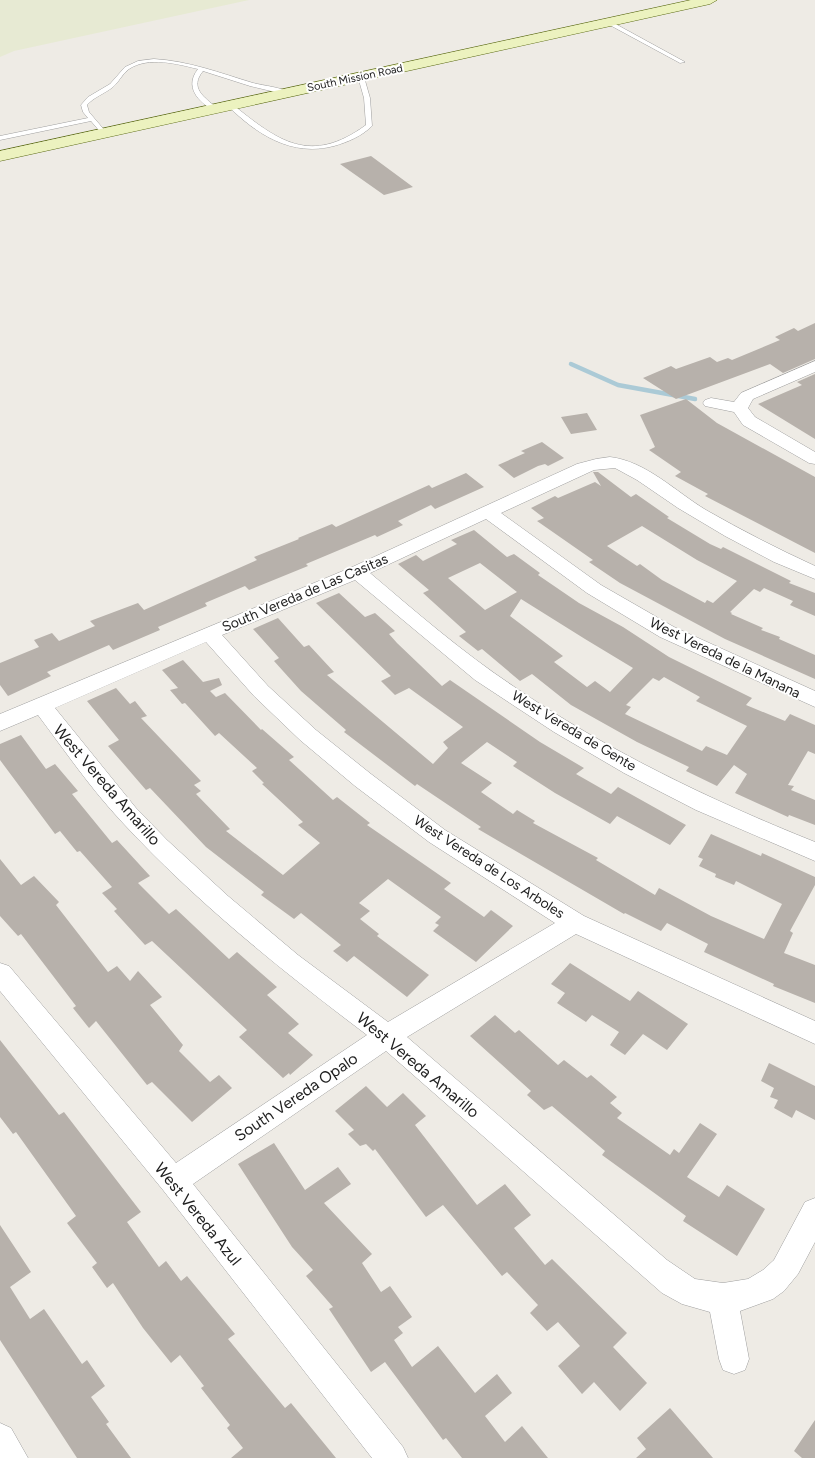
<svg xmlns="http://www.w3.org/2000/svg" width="815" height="1458" viewBox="0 0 815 1458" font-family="Figtree,sans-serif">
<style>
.farmland{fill:#e7ead3}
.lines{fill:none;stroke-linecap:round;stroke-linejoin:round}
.stream{stroke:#abcad6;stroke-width:4.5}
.building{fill:#b7b1ab;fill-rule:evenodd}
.lane-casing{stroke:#9f9f9f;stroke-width:1}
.street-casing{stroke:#9f9f9f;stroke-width:1}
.secondary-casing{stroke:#596812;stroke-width:1}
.lane{fill:#fff;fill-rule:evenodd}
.street{fill:#fff;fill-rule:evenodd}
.secondary{fill:#ecf2bf;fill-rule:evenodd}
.labels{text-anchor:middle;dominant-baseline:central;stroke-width:4;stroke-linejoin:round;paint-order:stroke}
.far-street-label{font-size:11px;fill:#1e1e1e;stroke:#fff}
.street-label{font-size:14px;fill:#1e1e1e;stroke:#fff}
.near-street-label{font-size:16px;fill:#1e1e1e;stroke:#fff}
</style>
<rect width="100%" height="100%" fill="#eeebe5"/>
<path class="farmland" d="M0,0H249L14,51L0,57Z"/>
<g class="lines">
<path class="stream" d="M571,364L618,385L695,399"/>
</g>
<path class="building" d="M371,156L413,187L384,195L340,164Z
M815,323V359L783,373L770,364L676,399L643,378L671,366L676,369L710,357L717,362L728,358L732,360L780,340L775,337L794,328L798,331Z
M815,374V439L758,404L802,385L797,382Z
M686,399L717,423L815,477V553L705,496L708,494L675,476L681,472L649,450L655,447L640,415Z
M587,413L597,430L571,434L561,417Z
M542,442L564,458L548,466L545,464L538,466L514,478L498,465L525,453L521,451Z
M593,472H598L631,497L636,494L669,517L667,518L710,544L721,549L723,547L791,581L789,583L815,593V616L790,605L793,601L764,588L760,592L754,589L730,612L732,613L731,614L763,628L761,630L780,637L779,639L815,655V679L725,639L620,583L589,562L593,560L537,521L544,518L531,508L555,496L558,498L595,482L601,486ZM642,526L697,560L737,581L713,603L707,600L705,603L662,580L640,564L637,566L607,546Z
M466,473L484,487L435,509L431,505L398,521L403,525L377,537L375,535L306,564L308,566L249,590L245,586L205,603L207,606L158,627L160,630L113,650L109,645L47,672L51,676L8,696L0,685V663L39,647L34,640L52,633L59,641L95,626L90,621L138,603L144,610L257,560L254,557L299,539L298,538L332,524L336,527L429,485L432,488Z
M474,530L507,557L514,554L540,573L538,575L579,603L623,627L669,657L752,698L746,705L785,721L790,714L815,725V754L808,751L788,785L794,786L791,790L815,800V825L789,815L788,817L735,793L747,774L734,765L717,786L686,771L689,767L637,742L571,705L532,674L520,681L482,649L478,651L459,636L466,632L423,593L429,590L398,564L416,555L423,561L457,544L451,540ZM480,563L517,592L485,610L448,578ZM521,599L585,639L633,668L610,692L595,681L587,687L554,662L563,656L510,616ZM664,677L700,697L696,701L747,726L727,755L706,746L702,751L625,714L631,707L626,705L653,678L659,681Z
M339,593L365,617L375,613L395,631L389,634L397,643L442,686L450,680L540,742L584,768L576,774L611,794L618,787L686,825L670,845L617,816L610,824L555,793L513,766L517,762L487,742L461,763L492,783L481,792L513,814L517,810L535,821L533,823L598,858L596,860L655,895L659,888L711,916L764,939L782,904L736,881L734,885L715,877L716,874L699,866L703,859L698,857L711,834L761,856L762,853L815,877V885L790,931L793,933L784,953L815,965V1003L773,986L774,984L704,952L708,944L667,923L661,931L625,913L624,914L478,829L481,827L417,784L415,786L344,732L346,730L301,691L274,661L279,658L253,629L278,618L304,647L309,645L334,672L327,675L433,764L448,748L443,742L463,727L409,688L395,695L381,681L391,676L316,603Z
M183,660L203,682L219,678L222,685L210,691L216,697L225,693L261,730L262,729L294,757L289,760L333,800L337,797L370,823L367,825L451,883L444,889L484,917L491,910L513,926L476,962L433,931L439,925L435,923L441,917L388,879L359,903L370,911L360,919L379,934L377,936L429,975L407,997L354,956L347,962L333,951L341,945L301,913L294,919L261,895L264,892L206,847L150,788L146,790L108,746L119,740L87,701L116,688L130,704L135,701L147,716L141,718L201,781L194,785L201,791L196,794L230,829L226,831L283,875L320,843L298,825L303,822L262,784L264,783L252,771L257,768L219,733L215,736L185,703L182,704L170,690L178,688L162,670Z
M21,735L46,769L55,764L78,791L72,794L112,843L117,840L150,876L138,883L169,914L176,909L229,959L237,952L277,987L267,995L299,1024L288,1033L313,1055L290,1075L289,1073L283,1078L239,1037L247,1030L152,941L145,945L114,911L117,909L102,893L112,887L80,851L77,852L60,831L55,834L0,760V744Z
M0,859L21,885L34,876L59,902L56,905L108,972L117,966L130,981L138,971L162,997L150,1005L183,1045L179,1051L210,1082L219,1075L232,1088L192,1122L152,1082L147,1085L96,1021L89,1028L73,1008L76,1006L21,934L18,936L0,916Z
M570,963L630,1001L638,991L688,1024L667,1050L643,1034L625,1055L610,1045L619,1032L592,1015L586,1022L557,1003L565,993L551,984Z
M495,1015L515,1033L519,1030L558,1065L564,1060L587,1078L591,1075L617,1097L610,1103L622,1113L617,1118L670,1155L674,1149L679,1153L700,1123L717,1134L687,1177L719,1197L727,1185L765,1209L737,1256L683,1221L686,1216L602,1155L605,1151L552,1106L544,1110L527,1095L531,1091L470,1036Z
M0,1040L59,1115L64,1112L141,1212L127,1222L159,1267L166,1261L181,1281L187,1276L235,1334L228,1339L285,1408L291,1403L336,1458H231L243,1448L227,1428L230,1425L201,1388L204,1386L180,1355L171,1363L143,1328L113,1283L107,1288L92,1267L97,1263L67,1223L76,1216L16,1132L13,1134L0,1117Z
M769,1063L815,1086V1120L796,1110L792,1118L774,1108L778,1100L770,1097L774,1088L761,1081Z
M366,1086L387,1107L403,1093L426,1116L415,1125L477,1205L505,1184L531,1215L514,1228L545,1265L552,1259L627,1333L613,1347L647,1383L620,1411L594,1382L582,1394L558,1366L580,1346L558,1322L547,1331L530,1313L538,1305L507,1272L502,1276L443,1205L426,1217L375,1149L373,1151L366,1144L360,1146L348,1134L354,1130L335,1111Z
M274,1143L305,1190L338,1167L351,1184L324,1203L372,1254L362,1263L381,1292L390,1286L412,1317L398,1327L403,1333L394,1340L412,1367L438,1346L475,1393L497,1374L512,1393L485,1416L505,1442L522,1426L548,1458H462L446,1438L443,1440L385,1362L371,1372L329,1309L333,1307L306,1276L313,1270L292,1247L238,1164Z
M0,1225L31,1272L10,1287L30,1319L44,1309L82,1364L87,1360L105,1386L91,1397L109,1422L106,1424L131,1458H77L0,1340Z
M670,1408L713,1458H636L646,1449L637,1438Z
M815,1420V1458H802L794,1451Z"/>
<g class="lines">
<g class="lane-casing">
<path id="lane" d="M606,21H610L685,62L680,63L606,23Z
M154,59C189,61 220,73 253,83C265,86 280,87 291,93L288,95L250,86L203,71C189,88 204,97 217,108L218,109L215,111C198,102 184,87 198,69C177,64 149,56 129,69C122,74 119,82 113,87C104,94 94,97 87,105L89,112L106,132V134H102L91,121L0,140V136L88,118L83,112L81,105L88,97L110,84L125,67L138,61Z
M361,75L364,77L370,98L372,126C362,136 348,142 334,146C292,157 257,135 227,105L232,104C278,141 310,166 366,125L364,98L358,77Z"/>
</g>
<g class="street-casing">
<path id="street" d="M815,361V372L753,399L748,408L755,417L815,452V464L809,463L743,425L734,412L705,406L703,403L705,400L711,398L734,402L741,393Z
M610,457C646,461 676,492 706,510C741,530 778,549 815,566V579L774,562L725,536L678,508L637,480L615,468L594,470L501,513L601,585L674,627L815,691V707L660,637L587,593L486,519L370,573C416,612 462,652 513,686C606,750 710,800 815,842V861L696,810L624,773L554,732L475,680L355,580L222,635L268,686L316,730L371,774L445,830L584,916L815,1021V1044L576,934L407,1037L667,1260L695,1279L723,1283L748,1279L763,1270L774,1260L805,1202L815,1198V1242L798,1274L784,1291L773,1299L740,1311L749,1359L745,1370L734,1374L723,1370L719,1359L710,1312L682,1304L662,1293L386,1051L193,1184L403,1447L408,1458H372L163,1190L0,991V963L9,966L176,1163L367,1035C281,970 196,902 122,822C91,789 65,751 38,715L0,731V714L350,568L577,464L596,459ZM206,642L254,696L300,740L355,786L429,842L555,923L388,1022L298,955L228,896L167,840L136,808L55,708Z
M0,1423L11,1428L28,1458H0Z"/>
</g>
<g class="secondary-casing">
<path id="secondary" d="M691,0H717L710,4L0,161V151Z"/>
</g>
<use href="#lane" class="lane"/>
<use href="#street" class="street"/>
<use href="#secondary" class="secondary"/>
</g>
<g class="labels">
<g class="far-street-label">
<text transform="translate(355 78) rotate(-12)">South Mission Road</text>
</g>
<g class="street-label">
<text transform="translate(305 593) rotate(-23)">South Vereda de Las Casitas</text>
<text transform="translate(725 658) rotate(26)">West Vereda de la Manana</text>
<text transform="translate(574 731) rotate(31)">West Vereda de Gente</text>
<text transform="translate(489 867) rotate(33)">West Vereda de Los Arboles</text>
</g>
<g class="near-street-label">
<text transform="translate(107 785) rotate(49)">West Vereda Amarillo</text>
<text transform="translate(418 1065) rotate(40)">West Vereda Amarillo</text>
<text transform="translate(296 1097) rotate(-34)">South Vereda Opalo</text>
<text transform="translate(198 1214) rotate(51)">West Vereda Azul</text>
</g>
</g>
</svg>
